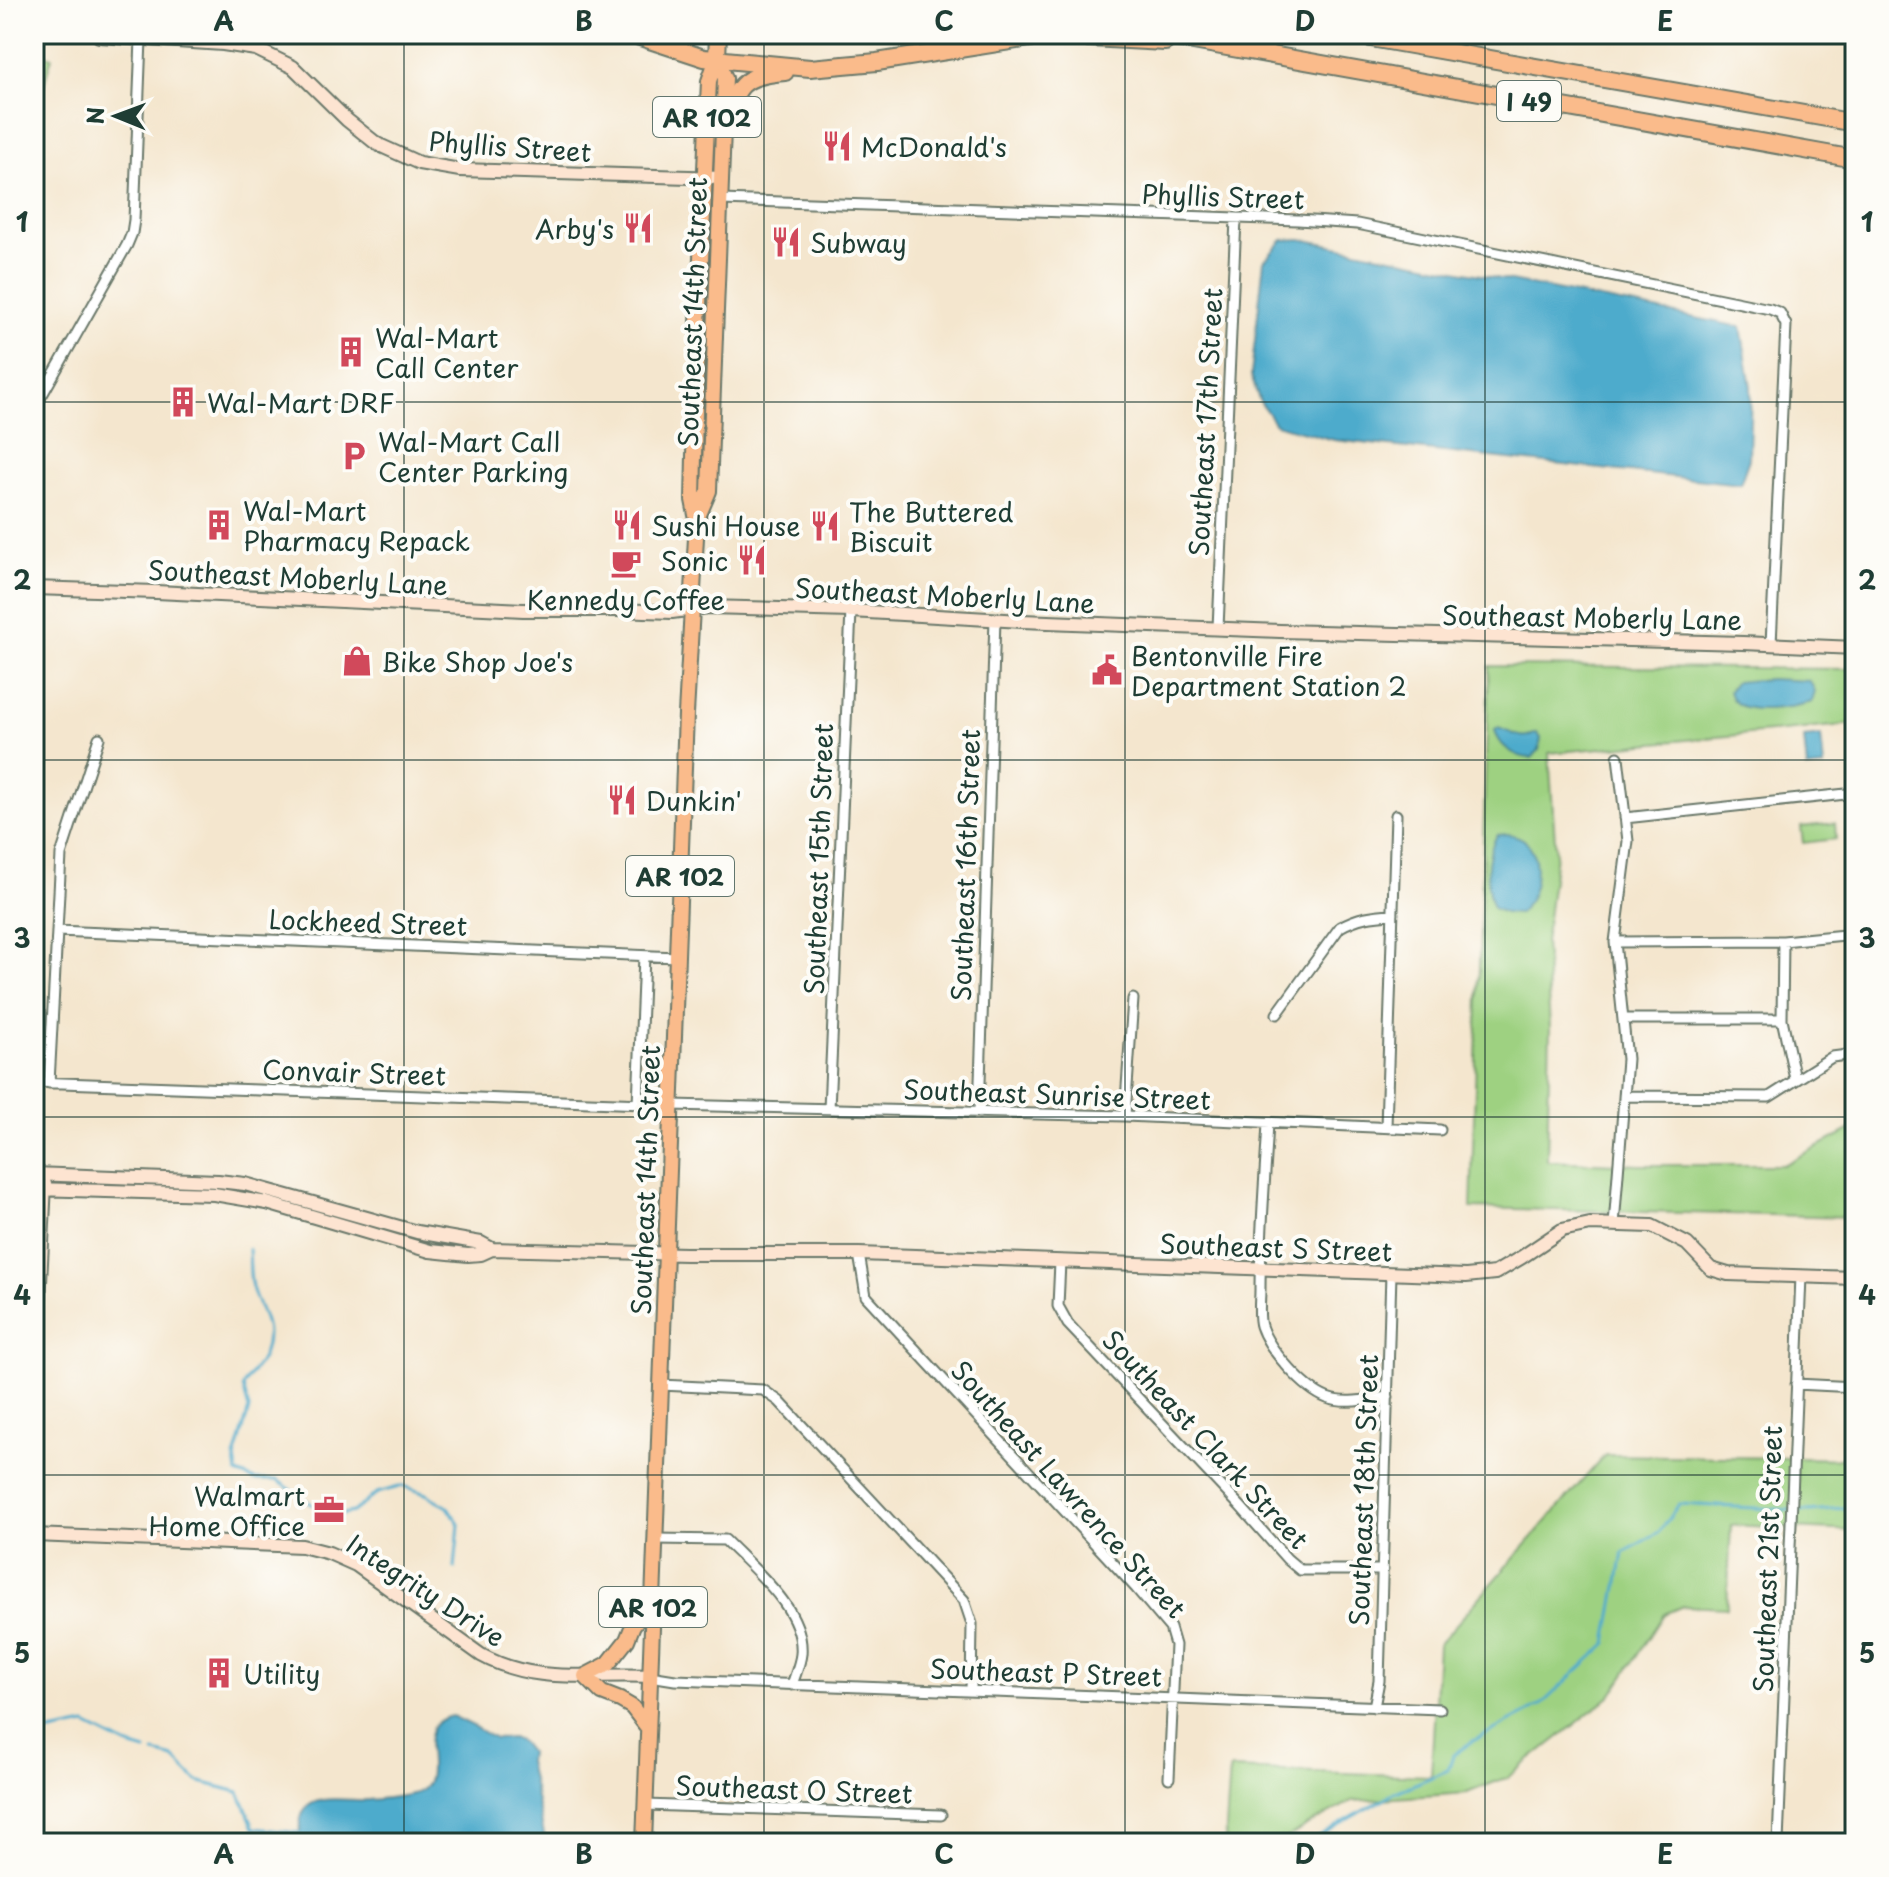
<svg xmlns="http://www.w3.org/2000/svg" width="1889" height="1877" viewBox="0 0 1889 1877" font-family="'Playpen Sans',sans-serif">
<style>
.green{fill:#9ed181;stroke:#5e875a;stroke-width:2}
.water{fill:#4eabcc;stroke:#367480;stroke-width:2}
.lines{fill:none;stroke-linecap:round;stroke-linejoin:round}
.stream{stroke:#4eabcc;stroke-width:3}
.street-casing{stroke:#6a786a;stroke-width:13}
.secondary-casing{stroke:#6a786a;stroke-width:16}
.primary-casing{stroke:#6a786a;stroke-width:18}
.highway-casing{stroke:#6a786a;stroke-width:20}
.street{stroke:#fff;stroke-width:9}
.secondary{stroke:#fde4d1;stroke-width:12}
.primary{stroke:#fabb8b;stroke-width:14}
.highway{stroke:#fabb8b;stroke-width:16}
.grid{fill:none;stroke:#1f3d34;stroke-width:2;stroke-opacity:0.55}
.labels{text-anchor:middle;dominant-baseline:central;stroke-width:8;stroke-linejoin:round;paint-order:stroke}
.shield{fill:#fdfcf7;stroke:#62766e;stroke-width:2}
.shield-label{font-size:24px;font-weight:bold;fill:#1f3d34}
.street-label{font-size:26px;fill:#1f3d34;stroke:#fdfcf7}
.poi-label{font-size:26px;fill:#1f3d34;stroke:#fdfcf7;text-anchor:start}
.neatline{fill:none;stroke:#1f3d34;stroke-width:3}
.grid-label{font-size:26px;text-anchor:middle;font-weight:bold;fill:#1f3d34}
</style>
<rect width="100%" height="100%" fill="#fdfcf7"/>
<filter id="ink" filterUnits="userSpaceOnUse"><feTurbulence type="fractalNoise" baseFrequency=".0125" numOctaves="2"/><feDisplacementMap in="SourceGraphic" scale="16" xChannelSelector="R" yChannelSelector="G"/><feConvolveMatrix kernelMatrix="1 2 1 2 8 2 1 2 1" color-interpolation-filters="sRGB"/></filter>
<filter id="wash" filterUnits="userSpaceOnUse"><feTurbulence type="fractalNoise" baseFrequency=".006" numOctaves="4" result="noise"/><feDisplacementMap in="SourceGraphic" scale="32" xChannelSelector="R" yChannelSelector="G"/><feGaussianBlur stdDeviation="1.8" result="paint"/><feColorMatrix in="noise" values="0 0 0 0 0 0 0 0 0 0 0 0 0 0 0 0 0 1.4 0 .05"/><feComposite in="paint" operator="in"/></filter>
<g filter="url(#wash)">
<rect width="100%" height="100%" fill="#f4e6ce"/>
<path class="green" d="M34,34H48L43,54L52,57L34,118Z
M1489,666L1855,669V724L1549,753L1556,855L1545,942L1550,1028L1547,1161L1640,1165H1783L1855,1127V1217L1471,1208Z
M1835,823L1836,839L1803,843L1801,827Z
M1605,1455L1855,1459V1531L1731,1525L1727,1608L1683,1606L1664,1614L1611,1696L1508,1777L1467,1793L1352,1801L1306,1826L1280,1843H1225L1230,1769L1431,1776L1438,1645Z"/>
<path class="water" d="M1301,239L1741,327L1751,387L1749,459L1740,484L1334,440L1275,424L1259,400L1251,375L1264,261L1283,240Z
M1770,679L1810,681L1815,691L1812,702C1795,707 1749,715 1735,702C1732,700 1730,695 1729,691L1736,682Z
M1498,728C1513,733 1522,741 1537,733L1541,738L1539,750L1532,758C1516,758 1498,746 1495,730Z
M1821,736L1824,767L1807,769L1804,738Z
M1508,834C1514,835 1522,837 1526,842C1540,854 1537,883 1530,898C1528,904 1523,909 1519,914L1505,913L1493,908C1485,885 1485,857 1497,835Z
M452,1716L471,1725L495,1739L512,1738L521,1742L529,1752L528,1762L546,1843H301C300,1834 298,1821 303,1812C315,1792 349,1802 368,1800C380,1799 407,1796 418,1792C448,1778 407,1725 452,1716Z"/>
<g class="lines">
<path class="stream" d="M249,1249C250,1261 249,1275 252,1287C259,1314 274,1323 263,1355C260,1365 248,1376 243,1387L249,1409L235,1458L237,1473L255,1480H277L316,1507L334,1516L353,1512L377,1493L403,1486L426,1494L448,1507L459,1524L455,1568
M38,1733H46L86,1725L126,1745L146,1751
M155,1753L174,1758L197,1781L239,1792L254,1828L301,1833
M1307,1843L1396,1792L1448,1770L1453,1755L1473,1741L1541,1705L1607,1643L1623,1553L1659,1532L1679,1504L1810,1511L1855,1507"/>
</g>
</g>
<g filter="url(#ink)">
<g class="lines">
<g class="street-casing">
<path id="street" d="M721,200L1298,220L1357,224L1770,309L1780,313L1786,325L1771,644
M34,409L127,245L132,233L134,220L141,39
M1218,628L1236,219
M1625,818L1855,793
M57,931L677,957
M1783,941L1782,1019L1795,1079
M1615,942L1783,941L1855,934
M1277,1014L1340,927C1358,917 1372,915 1393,914
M1623,1019H1782
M34,1082L672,1105L1125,1116L1440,1130
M49,1083L61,855L99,738
M1625,1096L1769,1097L1832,1057L1855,1054
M638,1104L644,956
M829,1109L851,611
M979,1113L995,619
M1125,1116L1133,999
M1268,1123C1265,1179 1260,1234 1260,1290C1260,1301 1258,1316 1261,1326C1269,1350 1304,1389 1327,1398C1345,1405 1369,1399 1388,1397
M1386,1127L1396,815
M1614,1225L1627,1059L1615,942L1628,841L1618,757
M859,1254L866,1296L1136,1588L1170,1628L1175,1645L1169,1778
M1060,1262L1058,1306L1068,1324L1240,1506L1287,1559L1300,1570H1383
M1796,1384L1855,1387
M661,1385L763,1390L779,1401L964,1600L972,1624L971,1691
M655,1539L725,1540C754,1570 805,1609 801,1654C800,1664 795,1675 792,1685
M650,1676L675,1680L1440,1709
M1374,1707L1379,1681L1391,1273
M645,1805L941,1815
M1778,1843L1801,1276"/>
</g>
<g class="secondary-casing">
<path id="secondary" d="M99,36L223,44L256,49L293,67L347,120L377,144L419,163L460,170L722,178
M34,588L156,592L523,610H617L672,612L708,607L851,611L1022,621L1280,631L1743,643L1855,648
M34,1174L218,1181L245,1184L417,1232L481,1243L492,1249
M34,1189L214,1194L267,1203L430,1251L468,1255L481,1254L492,1249L686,1254H859L1466,1276L1495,1273L1522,1257L1562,1230L1590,1224L1652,1226L1687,1244L1711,1269L1728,1274L1855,1278
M34,1400L45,1184
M34,1535L302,1546L329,1553L356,1565L481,1655C535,1685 590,1673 650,1676"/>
</g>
<g class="primary-casing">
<path id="primary" d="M697,519L709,491L725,78L717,58
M648,1728L632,1707L620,1700L602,1693L585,1676L608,1664L627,1640L633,1625L653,1599
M644,1843L686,714L697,520L693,500L696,368L709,81L717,58"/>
</g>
<g class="highway-casing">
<path id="highway" d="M631,34L704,58L810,68L877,62L1036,37H1071L1165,42
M1154,34L1855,159
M1348,34L1855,123
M717,58L718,34
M724,129C737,86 738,76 785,72"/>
</g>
<use href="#street" class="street"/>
<use href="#secondary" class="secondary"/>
<use href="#primary" class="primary"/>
<use href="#highway" class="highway"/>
</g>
</g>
<path class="grid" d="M404,34V1843M764,34V1843M1125,34V1843M1485,34V1843M34,402H1855M34,760H1855M34,1117H1855M34,1475H1855"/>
<defs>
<g id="restaurant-bare" transform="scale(2.4)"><path d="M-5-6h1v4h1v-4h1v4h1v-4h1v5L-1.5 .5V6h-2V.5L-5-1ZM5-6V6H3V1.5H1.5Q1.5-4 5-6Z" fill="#d1495b" stroke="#fdfcf7" stroke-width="2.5" paint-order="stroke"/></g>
<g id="building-bare" transform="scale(2.4)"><path d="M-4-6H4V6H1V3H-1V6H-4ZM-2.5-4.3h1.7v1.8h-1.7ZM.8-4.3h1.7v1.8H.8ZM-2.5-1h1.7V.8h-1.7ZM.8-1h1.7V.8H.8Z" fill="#d1495b" stroke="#fdfcf7" stroke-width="2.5" paint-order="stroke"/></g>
<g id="parking-bare" transform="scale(2.4)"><path d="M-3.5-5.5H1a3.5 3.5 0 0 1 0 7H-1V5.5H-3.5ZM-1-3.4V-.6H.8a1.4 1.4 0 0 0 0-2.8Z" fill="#d1495b" stroke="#fdfcf7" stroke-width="2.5" paint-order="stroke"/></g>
<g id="cafe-bare" transform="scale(2.4)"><path d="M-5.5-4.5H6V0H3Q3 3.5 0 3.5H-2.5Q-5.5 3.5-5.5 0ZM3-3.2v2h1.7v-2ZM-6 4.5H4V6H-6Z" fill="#d1495b" stroke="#fdfcf7" stroke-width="2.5" paint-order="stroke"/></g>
<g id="shop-bare" transform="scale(2.4)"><path d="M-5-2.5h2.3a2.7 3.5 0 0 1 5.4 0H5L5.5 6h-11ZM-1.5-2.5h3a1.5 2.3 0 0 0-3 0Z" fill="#d1495b" stroke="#fdfcf7" stroke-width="2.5" paint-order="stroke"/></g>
<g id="civic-bare" transform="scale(2.4)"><path d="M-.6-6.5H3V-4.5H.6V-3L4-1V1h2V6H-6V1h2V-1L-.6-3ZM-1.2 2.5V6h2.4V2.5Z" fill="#d1495b" stroke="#fdfcf7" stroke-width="2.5" paint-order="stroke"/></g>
<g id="office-bare" transform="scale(2.4)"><path d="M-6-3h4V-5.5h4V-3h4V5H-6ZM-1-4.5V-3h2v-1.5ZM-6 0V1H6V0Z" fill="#d1495b" stroke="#fdfcf7" stroke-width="2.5" paint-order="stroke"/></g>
</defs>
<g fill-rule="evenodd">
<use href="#restaurant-bare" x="837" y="146"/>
<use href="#restaurant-bare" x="638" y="228"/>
<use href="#restaurant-bare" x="786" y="242"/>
<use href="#building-bare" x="351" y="352"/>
<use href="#building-bare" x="183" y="402"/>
<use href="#parking-bare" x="354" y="456"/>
<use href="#building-bare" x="219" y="525"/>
<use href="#restaurant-bare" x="627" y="525"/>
<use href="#restaurant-bare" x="825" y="526"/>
<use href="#restaurant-bare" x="752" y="560"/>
<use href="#cafe-bare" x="626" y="563"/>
<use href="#shop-bare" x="357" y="661"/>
<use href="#civic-bare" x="1107" y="670"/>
<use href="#restaurant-bare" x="622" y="800"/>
<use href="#office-bare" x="329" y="1510"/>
<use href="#building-bare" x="219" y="1673"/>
</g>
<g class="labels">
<g class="shield">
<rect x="1497" y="81" width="64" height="40" rx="6"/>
<rect x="653" y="97" width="108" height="40" rx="6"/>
<rect x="626" y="856" width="108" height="40" rx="6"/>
<rect x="599" y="1587" width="108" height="40" rx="6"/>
</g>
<g class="shield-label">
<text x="1529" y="101">I 49</text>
<text x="707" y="117">AR 102</text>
<text x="680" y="876">AR 102</text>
<text x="653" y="1607">AR 102</text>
</g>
<g class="street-label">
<text transform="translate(510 146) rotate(4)">Phyllis Street</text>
<text transform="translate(1223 196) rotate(2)">Phyllis Street</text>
<text transform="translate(692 312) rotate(-88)">Southeast 14th Street</text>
<text transform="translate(1205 422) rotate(-87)">Southeast 17th Street</text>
<text transform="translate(298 577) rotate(3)">Southeast Moberly Lane</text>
<text transform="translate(945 595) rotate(3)">Southeast Moberly Lane</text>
<text transform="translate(1592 617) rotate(1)">Southeast Moberly Lane</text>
<text transform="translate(818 859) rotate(-88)">Southeast 15th Street</text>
<text transform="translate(965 865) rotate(-88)">Southeast 16th Street</text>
<text transform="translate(368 922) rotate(2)">Lockheed Street</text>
<text transform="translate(354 1072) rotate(2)">Convair Street</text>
<text transform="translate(1057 1094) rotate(2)">Southeast Sunrise Street</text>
<text transform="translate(645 1180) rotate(-88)">Southeast 14th Street</text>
<text transform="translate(1276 1247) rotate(2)">Southeast S Street</text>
<text transform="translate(1206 1439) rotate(47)">Southeast Clark Street</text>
<text transform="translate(1069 1489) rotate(48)">Southeast Lawrence Street</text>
<text transform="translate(1363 1490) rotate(-88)">Southeast 18th Street</text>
<text transform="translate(1767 1559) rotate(-88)">Southeast 21st Street</text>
<text transform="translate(426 1590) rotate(33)">Integrity Drive</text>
<text transform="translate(1046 1672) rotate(2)">Southeast P Street</text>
<text transform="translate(794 1789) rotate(2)">Southeast O Street</text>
</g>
<g class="poi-label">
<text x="861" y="146">McDonald's</text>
<text x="614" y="228" text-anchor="end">Arby's</text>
<text x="810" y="242">Subway</text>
<text x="375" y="337">Wal-Mart<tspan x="375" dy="30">Call Center</tspan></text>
<text x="207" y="402">Wal-Mart DRF</text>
<text x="378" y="441">Wal-Mart Call<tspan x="378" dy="30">Center Parking</tspan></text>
<text x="243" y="510">Wal-Mart<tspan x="243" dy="30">Pharmacy Repack</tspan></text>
<text x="849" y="511">The Buttered<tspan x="849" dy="30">Biscuit</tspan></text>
<text x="651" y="525">Sushi House</text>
<text x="728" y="560" text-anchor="end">Sonic</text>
<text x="626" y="599" text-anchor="middle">Kennedy Coffee</text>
<text x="1131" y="655">Bentonville Fire<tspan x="1131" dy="30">Department Station 2</tspan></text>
<text x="381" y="661">Bike Shop Joe's</text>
<text x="646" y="800">Dunkin'</text>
<text x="305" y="1495" text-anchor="end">Walmart<tspan x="305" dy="30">Home Office</tspan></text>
<text x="243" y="1673">Utility</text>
</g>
</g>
<rect width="1889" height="1877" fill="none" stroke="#fdfcf7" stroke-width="88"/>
<g transform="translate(116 116) rotate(271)" stroke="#fdfcf7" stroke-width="6" paint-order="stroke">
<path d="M0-6L14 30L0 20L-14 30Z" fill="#1f3d34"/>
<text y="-12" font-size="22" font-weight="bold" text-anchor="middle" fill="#1f3d34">N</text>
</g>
<rect x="44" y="44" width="1801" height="1789" class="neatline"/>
<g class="grid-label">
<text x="224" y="31">A</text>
<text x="584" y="31">B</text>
<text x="944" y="31">C</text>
<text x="1305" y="31">D</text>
<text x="1665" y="31">E</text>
<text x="22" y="232">1</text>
<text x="1867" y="232">1</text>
<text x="22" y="590">2</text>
<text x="1867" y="590">2</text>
<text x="22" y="948">3</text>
<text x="1867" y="948">3</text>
<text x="22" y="1305">4</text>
<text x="1867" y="1305">4</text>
<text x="22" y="1663">5</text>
<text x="1867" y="1663">5</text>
<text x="224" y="1864">A</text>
<text x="584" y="1864">B</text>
<text x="944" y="1864">C</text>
<text x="1305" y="1864">D</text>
<text x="1665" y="1864">E</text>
</g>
</svg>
